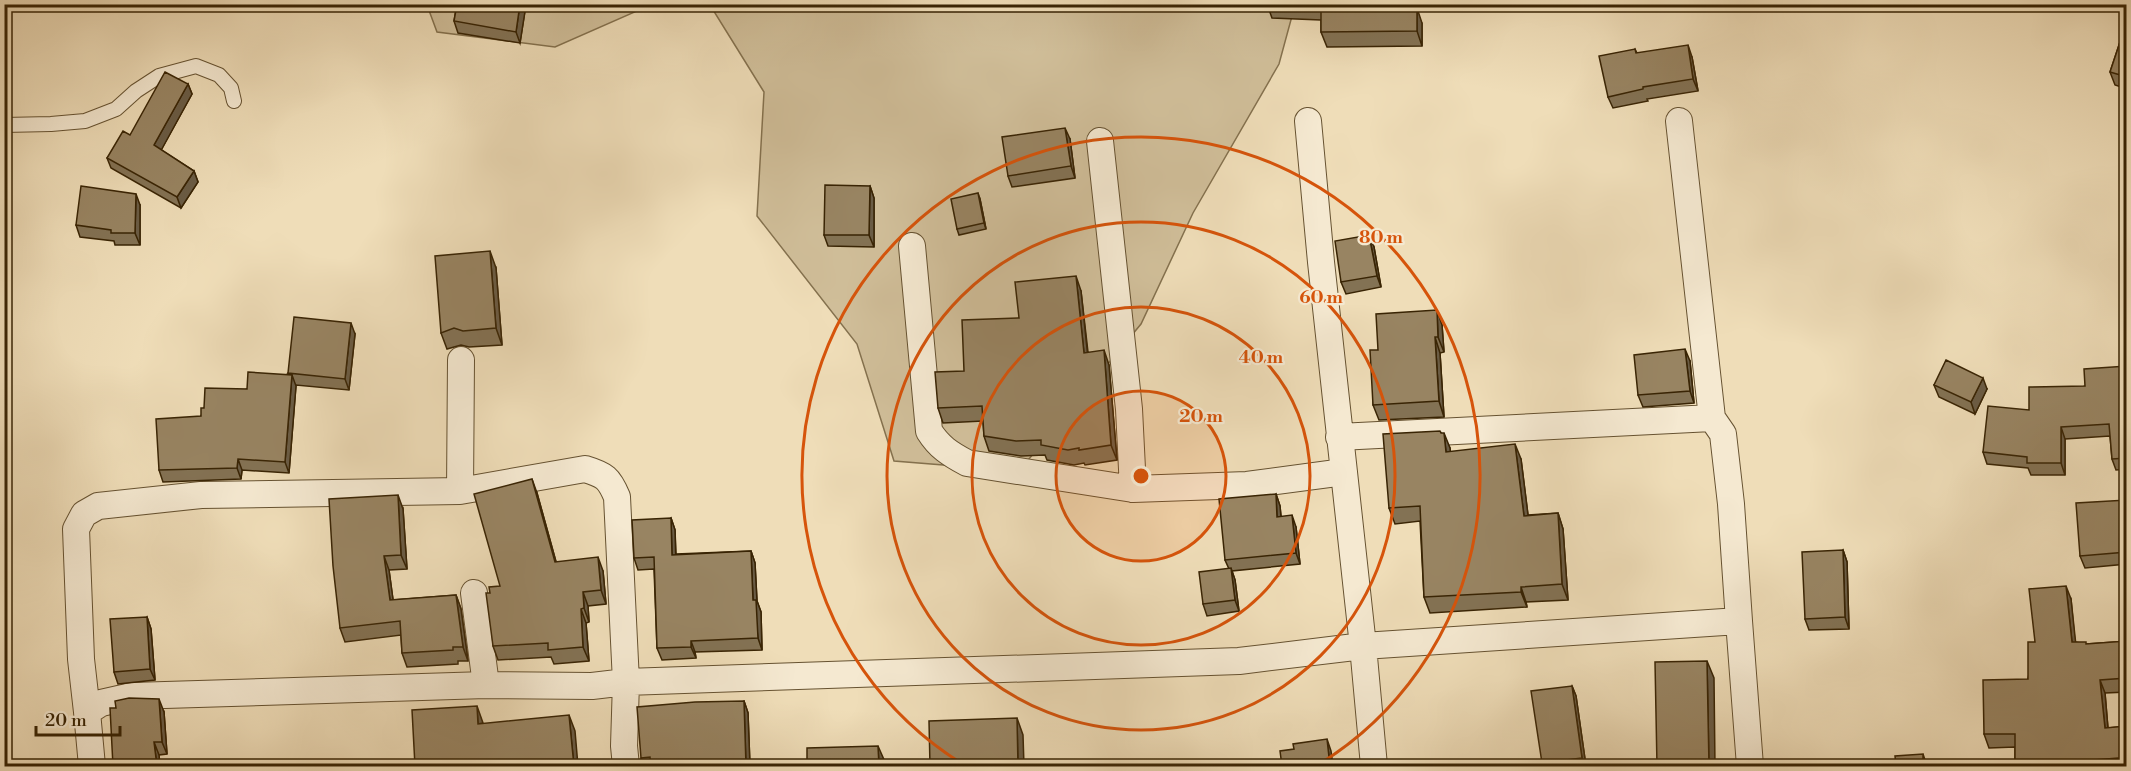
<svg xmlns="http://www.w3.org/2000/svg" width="2131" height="771" viewBox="0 0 2131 771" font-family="'Libre Bodoni',serif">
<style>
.green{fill:#d0be99;stroke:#84714e;stroke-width:1.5}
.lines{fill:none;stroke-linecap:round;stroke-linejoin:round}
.service-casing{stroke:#665231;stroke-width:16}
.minor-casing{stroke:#665231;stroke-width:28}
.service{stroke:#f5e9d1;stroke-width:14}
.minor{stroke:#f5e9d1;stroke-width:26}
.wall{fill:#837254;stroke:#392404;stroke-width:1.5}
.shaded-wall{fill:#6a5c45;stroke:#392404;stroke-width:1.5}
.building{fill:#988462;stroke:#392404;stroke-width:1.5}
.ring{fill:none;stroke:#d6540b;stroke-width:3}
.centre{fill:#d6540b;stroke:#f5e9d1;stroke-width:3}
.ring-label{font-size:18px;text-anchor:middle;font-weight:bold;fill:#d6540b;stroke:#f5e9d1;stroke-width:4.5;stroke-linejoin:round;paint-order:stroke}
</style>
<rect width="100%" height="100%" fill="#efddb8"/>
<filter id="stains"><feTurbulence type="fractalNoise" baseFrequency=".00333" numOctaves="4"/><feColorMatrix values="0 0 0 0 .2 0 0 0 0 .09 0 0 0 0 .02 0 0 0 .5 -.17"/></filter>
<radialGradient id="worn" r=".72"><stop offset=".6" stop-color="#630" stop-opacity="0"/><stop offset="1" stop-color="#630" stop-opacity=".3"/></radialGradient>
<path class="green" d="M427,5H642L637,11L555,47L437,32Z
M710,5H1295L1279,64L1193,213L1141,324L1019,471L894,461L857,344L757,216L764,92Z"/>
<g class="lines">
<g class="service-casing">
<path id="service" d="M4,125L51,124L85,121L116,109L136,91L159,76L196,66L219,75L231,88L234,101"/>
</g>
<g class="minor-casing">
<path id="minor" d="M1308,121L1321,262L1363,646L1374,766
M1100,141L1129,409L1133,489
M912,246L929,431C939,447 950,454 967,463L1133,489L1247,485L1344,472
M1339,437L1712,418
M460,491L461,360
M474,593L486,685
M1739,621L1750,766
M87,712L81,659L76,529L84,514L98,506L201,495L460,491L585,469C605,475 609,478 617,497L626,682L1239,661L1363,646L1739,621L1731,504L1723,434L1712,418L1679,121
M92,766L87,712L101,703L132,696L486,685L592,686L626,682L624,746L626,766"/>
</g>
<use href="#service" class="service"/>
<use href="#minor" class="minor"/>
</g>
<path class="wall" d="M457,4H526L520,43L458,33L454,21Z
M1267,4H1350L1349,9L1422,23V46L1327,47L1321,32V20L1272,18Z
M2127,21V89L2115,85L2110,72Z
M1635,49L1637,53L1692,57L1698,91L1647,99L1648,101L1613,108L1608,97Z
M188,84L192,94L161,150L194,171L198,182L181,208L111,168L107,158L130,135Z
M1070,139L1075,178L1012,187L1008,176Z
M870,186L874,198V247L828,246L824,235Z
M980,199L986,229L959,235L957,229Z
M140,205V245H115L114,241L80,237L76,225Z
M1369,235L1374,247L1381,287L1346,294L1341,282Z
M496,268L502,345L469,347L461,345L447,349L441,333Z
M1081,291L1088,352L1109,365L1117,460L1085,465L1084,463L1074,465L1047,460L1045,455L1021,456L989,451L984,436L983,421L943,423L938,408L1019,318Z
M1442,325L1444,352L1440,353L1444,417L1379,420L1373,405L1378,350Z
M355,334L349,390L296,385L289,473L242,470L241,479L163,482L159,470L201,416L204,408L247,389L288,374V373Z
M1690,361L1694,403L1643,407L1638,395Z
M2127,366V469L2116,470L2112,459L2110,436L2065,439V475H2031L2028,468L1987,464L1983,452L2029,410L2085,386Z
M1934,385L1987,389L1975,414L1939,397Z
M1441,433L1450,448V452L1521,459L1528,515L1558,513L1563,529L1568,600L1526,602L1527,607L1430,613L1424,597L1420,521L1395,524L1389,508Z
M537,493L556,562L603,571L606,604L588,606L589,622L586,623L589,661L554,664L551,657L498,660L493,646L490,593L500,586Z
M1276,494L1280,506L1281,516L1296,527L1300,564L1232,571L1235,580L1239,611L1207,616L1203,604L1229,569L1225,560Z
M2127,500V564L2085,568L2080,556Z
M403,509L407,569L389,570L393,600L456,595L461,609L468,661H458V664L407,667L402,653L401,635L345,642L340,628Z
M671,518L675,530L676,554L751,551L755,563L757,601L761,612L762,650L695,652L696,658L662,660L657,648L654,569L638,570L634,558Z
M1843,550L1847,562L1849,629L1809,630L1805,619Z
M2071,599L2075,642L2086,644L2127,641V692L2105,693L2108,728L2127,726V766H2015V747L1989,748L1984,734L2028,679L2035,642Z
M147,617L151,629L155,680L118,684L114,672Z
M1572,686L1576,696L1586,766H1543L1542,763Z
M744,701L748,713L750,766H644L641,758Z
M164,712L167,754L159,755L160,766H113Z"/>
<path class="shaded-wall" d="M520,4H526V5L520,43L516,32Z
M1343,4H1350L1349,24L1343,9Z
M1417,8L1422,23V46L1417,31Z
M1688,45L1692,57L1698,91L1693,79Z
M188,84L192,94L158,156L154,145Z
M1065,128L1070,139L1075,178L1071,166Z
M194,171L198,182L181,208L177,197Z
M870,186L874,198V247L869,235Z
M978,193L980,199L986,229L984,223Z
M136,194L140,205V245L135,233Z
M1369,235L1374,247L1381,287L1377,276Z
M490,251L496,268L502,345L496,328Z
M1076,276L1081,291L1089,368L1084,353Z
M1437,310L1442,325L1444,352L1438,337Z
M351,323L355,334L349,390L345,379Z
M1435,337L1440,353L1444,417L1439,401Z
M1685,349L1690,361L1694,403L1690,391Z
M1104,350L1109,365L1117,460L1111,445Z
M292,375L296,386L289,473L285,462Z
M1983,378L1987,389L1975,414L1971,402Z
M2061,427L2065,439V475L2061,463Z
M1444,433L1450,448L1452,468L1446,452Z
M1515,444L1521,459L1530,531L1524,516Z
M238,459L242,470L241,479L237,468Z
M532,479L537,493L560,576L555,562Z
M1276,494L1280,506L1282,528L1277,517Z
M398,495L403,509L407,569L401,555Z
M1558,513L1563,529L1568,600L1562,584Z
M1292,515L1296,527L1300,564L1296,553Z
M671,518L675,530L676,566L672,555Z
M1843,550L1847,562L1849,629L1845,617Z
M751,551L755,563L757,601L761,612L762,650L758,638L753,600Z
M384,556L389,570L395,614L390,600Z
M598,557L603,571L606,604L601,590Z
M1231,568L1235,580L1239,611L1235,600Z
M2066,586L2071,599L2077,655L2072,642Z
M1521,587L1526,602L1527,607L1521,592Z
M583,592L588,606L589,622L584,608Z
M456,595L461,609L468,661L463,647Z
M581,609L586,623L589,661L583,647Z
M147,617L151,629L155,680L150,669Z
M691,641L695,652L696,658L691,647Z
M1707,661L1714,678L1715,766H1709Z
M2100,680L2105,693L2109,741L2105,728Z
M1572,686L1576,696L1586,766L1582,758Z
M159,699L164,712L167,754L162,742Z
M744,701L748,713L750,766H746Z
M477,706L483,723L478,724Z
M569,715L575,731L578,766H574Z
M1017,718L1023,735L1024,766H1018Z
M1327,739L1331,751L1333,766H1330Z
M154,742L159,755L160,766H157Z
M878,746L885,762V766H879Z
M1923,754L1927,766H1923Z"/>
<path class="building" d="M457,4H520L516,32L454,21Z
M1303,4H1343V9L1417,8V31L1321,32V5Z
M2127,21V77L2110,72Z
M1688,45L1693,79L1643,87V89L1608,97L1599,56L1635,49L1636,53Z
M165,72L188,84L154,145L194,171L177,197L107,158L123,131L130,135Z
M1065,128L1071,166L1008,176L1002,137Z
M825,185L870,186L869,235H824Z
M81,186L136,194L135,233H111V230L76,225Z
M978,193L984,223L957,229L951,199Z
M1369,235L1377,276L1341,282L1335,241Z
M490,251L496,328L463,331L454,328L441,333L435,256Z
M1076,276L1084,353L1104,350L1111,445L1079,450V448L1068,450L1041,445V440L1016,441L984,436L982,406L938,408L935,372L964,371L962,320L1019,318L1015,282Z
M1437,310L1438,337H1435L1439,401L1373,405L1370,350H1378L1376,314Z
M294,317L351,323L345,379L288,373Z
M1685,349L1690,391L1638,395L1634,355Z
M1946,360L1983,378L1971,402L1934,385Z
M2127,366V458L2112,459L2109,424L2061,427V463H2027V457L1983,452L1988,406L2029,410V387L2085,386L2084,369Z
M248,372L292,375L285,462L238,459L237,468L159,470L156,419L201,416V408H204L205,388L247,389Z
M1440,431L1441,433H1444L1446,452L1515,444L1524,516L1558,513L1562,584L1521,587V592L1424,597L1420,506L1389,508L1383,434Z
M532,479L555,562L598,557L601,590L583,592L584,608L581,609L583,647L548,650V643L493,646L486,593H490L489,587L500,586L474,494Z
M1276,494L1277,517L1292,515L1296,553L1225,560L1219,499Z
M398,495L401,555L384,556L390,600L456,595L463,647H453V650L402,653L400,621L340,628L333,566L329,499Z
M2127,500V552L2080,556L2076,503Z
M671,518L672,555L751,551L753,600H756L758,638L691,641V647L657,648L654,557L634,558L632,520Z
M1843,550L1845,617L1805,619L1802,552Z
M1231,568L1235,600L1203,604L1199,572Z
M2066,586L2072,642H2086V644L2127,641V678L2100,680L2105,728L2127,726V762L2118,763V758L2015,766V734H1984L1983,680L2028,679V642H2035L2029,589Z
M147,617L150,669L114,672L110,619Z
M1707,661L1709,766H1657L1655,662Z
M1572,686L1582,758L1542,763L1531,691Z
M129,698L159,699L162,742H154L157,766H113L110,708H116L115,701Z
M744,701L746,766H651L650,757L641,758L637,707L695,702Z
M477,706L478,724L569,715L574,766H415L412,710Z
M1017,718L1018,766H930L929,721Z
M1327,739L1330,766H1282L1280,751L1294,749L1293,744Z
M878,746L879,766H807V748Z
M1923,754V766H1896L1895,756Z"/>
<circle cx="1141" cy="476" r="85" fill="#d6540b" fill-opacity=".12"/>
<g class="ring">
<circle cx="1141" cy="476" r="85"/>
<circle cx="1141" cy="476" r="169"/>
<circle cx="1141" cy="476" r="254"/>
<path d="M964 765A339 339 0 1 1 1318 765"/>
</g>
<circle cx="1141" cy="476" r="9" class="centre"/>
<g class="ring-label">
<text x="1381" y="243">80 m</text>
<text x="1321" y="303">60 m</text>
<text x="1261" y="363">40 m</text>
<text x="1201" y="422">20 m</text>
</g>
<rect width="2131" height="771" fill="none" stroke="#efddb8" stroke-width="24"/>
<rect x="6" y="6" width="2119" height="759" fill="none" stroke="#392404" stroke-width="3"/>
<rect x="12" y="12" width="2107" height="747" fill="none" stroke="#392404" stroke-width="1.5"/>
<path d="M36 726v9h84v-9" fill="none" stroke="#392404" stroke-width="3"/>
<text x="45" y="726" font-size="18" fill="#392404" stroke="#f5e9d1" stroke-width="4.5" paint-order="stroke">20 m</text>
<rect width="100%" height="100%" filter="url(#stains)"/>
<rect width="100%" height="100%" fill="url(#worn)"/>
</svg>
